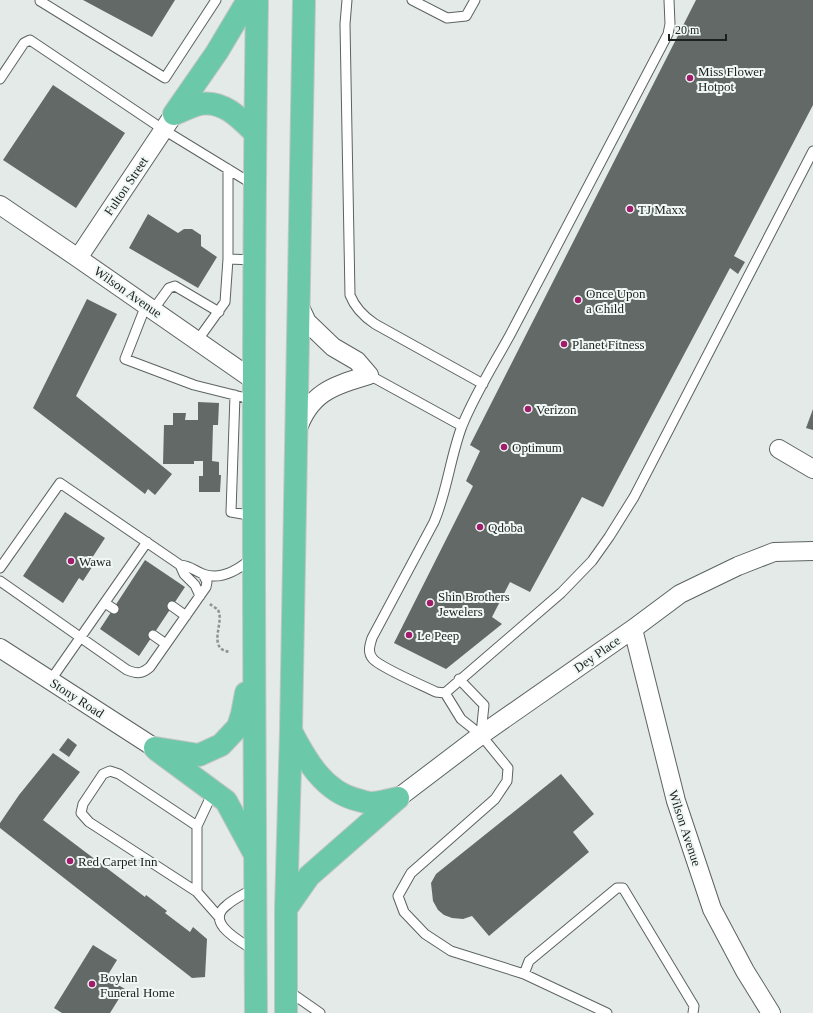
<svg xmlns="http://www.w3.org/2000/svg" width="813" height="1013" viewBox="0 0 813 1013" font-family="'Times New Roman',serif">
<style>
.building{fill:#636966}
.lines{fill:none;stroke-linecap:round;stroke-linejoin:round}
.lane-casing{stroke:#5c6360;stroke-width:11}
.street-casing{stroke:#5c6360;stroke-width:20}
.highway-casing{stroke:#c4c5c4;stroke-width:24}
.path{stroke:#8f9492;stroke-width:2.5;stroke-dasharray:3 2;stroke-linecap:butt}
.lane{stroke:#fff;stroke-width:9}
.street{stroke:#fff;stroke-width:18}
.highway{stroke:#6bc9aa;stroke-width:22}
.poi-dot{fill:#a11d6c;stroke:#f0f8f5;stroke-width:1.5}
.labels{text-anchor:middle;dominant-baseline:central;stroke-width:4;stroke-linejoin:round;paint-order:stroke}
.poi-label{font-size:13px;fill:#1c1f1e;stroke:#f0f8f5;text-anchor:start}
.street-label{font-size:13px;fill:#1c1f1e;stroke:#f0f8f5}
</style>
<rect width="100%" height="100%" fill="#e3eae7"/>
<path class="building" d="M83,0H175L152,37Z
M696,0H813V105L734,256L745,262L738,274L730,268L603,507L582,497L530,592L510,582L492,617L502,624L446,669L394,643L473,486L466,481L480,451L470,445Z
M53,85L125,133L76,208L3,160Z
M148,214L178,233L184,229H192L201,235V246L217,257L198,288L129,248Z
M87,299L117,314L76,396L172,474L155,495L148,489L145,494L33,408Z
M198,402L219,403L218,425H213L212,461L219,462V475H221L220,492H199V476H203V461H194V464H163L164,425H173V413H186L185,420H198Z
M813,409V430L806,428Z
M65,512L105,538L90,561L94,564L83,581L79,578L63,603L23,576Z
M145,560L185,587L139,656L100,629Z
M68,738L77,745L69,757L59,750Z
M53,753L80,772L43,820L145,897L146,895L167,911L165,913L190,932L193,927L207,939L205,977L192,978L0,828V823L19,795Z
M561,774L594,814L573,832L589,852L489,936L472,916L463,919L452,918L444,915L438,910L433,901L431,883L436,874Z
M93,945L117,960L106,978L125,989L110,1013H62L54,1008Z"/>
<g class="lines">
<g class="lane-casing">
<path id="lane" d="M41,0L40,1L165,78L216,0
M347,0L345,24L350,295C355,308 363,316 375,324L483,384
M412,0L447,18L466,16L475,0
M669,0L670,24L668,34L510,335C494,364 475,394 462,426C450,458 447,492 434,522L372,638C370,645 367,652 373,659C381,668 422,685 436,692L445,693L561,593L592,561L609,537L634,497L813,151
M0,79L24,43L30,40L164,130L254,185
M228,169V259L255,260
M146,305L125,359L194,385L254,400
M153,310L169,288L175,286L219,312
M197,341L225,302L228,259
M369,375L462,426
M235,395L231,512L254,516
M180,565L184,574L195,585L200,596
M0,568L60,483L180,565C191,566 193,570 203,574C221,581 238,570 251,559
M0,581L127,670C137,674 142,674 150,667L206,587L207,582L203,574
M105,603L114,609
M172,606L186,616
M153,635L166,644
M459,679L484,705L481,734
M50,681L147,542
M445,693L461,719L481,735L508,768L507,781L495,799L411,873L398,896L404,912L425,934L451,951L524,974L607,1013
M213,792L197,826V892L219,917
M197,826L119,774L110,771L103,774L83,804L81,813L89,822L197,892
M254,888C245,894 235,898 227,905C203,923 242,942 255,951
M524,974L529,961L617,888H623L694,1006L693,1013
M287,990L320,1013"/>
</g>
<g class="street-casing">
<path id="street" d="M0,205L78,258L255,381
M78,258L174,114
M297,431C310,392 333,386 369,375L357,361L333,347L307,322L298,303
M779,449L813,469
M633,629L676,801L712,909L745,971L771,1013
M0,648L155,748
M398,798L481,735L633,629L680,594L738,566L774,552L813,551"/>
</g>
<g class="highway-casing">
<path id="highway" d="M174,114L217,52L248,0
M174,114C182,111 191,106 200,104C223,100 240,118 255,133
M291,731C306,760 324,792 358,800C362,801 367,803 371,803C380,803 390,800 398,798
M155,748L199,755L221,745L238,727L242,714L246,693
M157,750L226,801L253,851
M286,909L309,876L398,798
M256,1013C254,675 252,338 257,0
M286,1013V909L291,731L304,0"/>
</g>
<path class="path" d="M210,604C212,606 216,608 218,610C225,622 206,649 230,652"/>
<use href="#lane" class="lane"/>
<use href="#street" class="street"/>
<use href="#highway" class="highway"/>
</g>
<g class="poi-dot">
<circle cx="690" cy="78" r="4"/>
<circle cx="630" cy="209" r="4"/>
<circle cx="578" cy="300" r="4"/>
<circle cx="564" cy="344" r="4"/>
<circle cx="528" cy="409" r="4"/>
<circle cx="504" cy="447" r="4"/>
<circle cx="480" cy="527" r="4"/>
<circle cx="71" cy="561" r="4"/>
<circle cx="430" cy="603" r="4"/>
<circle cx="409" cy="635" r="4"/>
<circle cx="70" cy="861" r="4"/>
<circle cx="92" cy="984" r="4"/>
</g>
<g class="labels">
<g class="poi-label">
<text x="698" y="71">Miss Flower<tspan x="698" dy="15">Hotpot</tspan></text>
<text x="638" y="209">TJ Maxx</text>
<text x="586" y="293">Once Upon<tspan x="586" dy="15">a Child</tspan></text>
<text x="572" y="344">Planet Fitness</text>
<text x="536" y="409">Verizon</text>
<text x="512" y="447">Optimum</text>
<text x="488" y="527">Qdoba</text>
<text x="79" y="561">Wawa</text>
<text x="438" y="596">Shin Brothers<tspan x="438" dy="15">Jewelers</tspan></text>
<text x="417" y="635">Le Peep</text>
<text x="78" y="861">Red Carpet Inn</text>
<text x="100" y="977">Boylan<tspan x="100" dy="15">Funeral Home</tspan></text>
</g>
<g class="street-label">
<text transform="translate(126 186) rotate(-56)">Fulton Street</text>
<text transform="translate(128 292) rotate(35)">Wilson Avenue</text>
<text transform="translate(597 654) rotate(-35)">Dey Place</text>
<text transform="translate(77 698) rotate(33)">Stony Road</text>
<text transform="translate(685 828) rotate(72)">Wilson Avenue</text>
</g>
</g>
<path d="M669 34v6h57v-6" fill="none" stroke="#1c1f1e" stroke-width="2"/>
<text x="675" y="34" font-size="12" fill="#1c1f1e" stroke="#f0f8f5" stroke-width="3" paint-order="stroke">20 m</text>
</svg>
